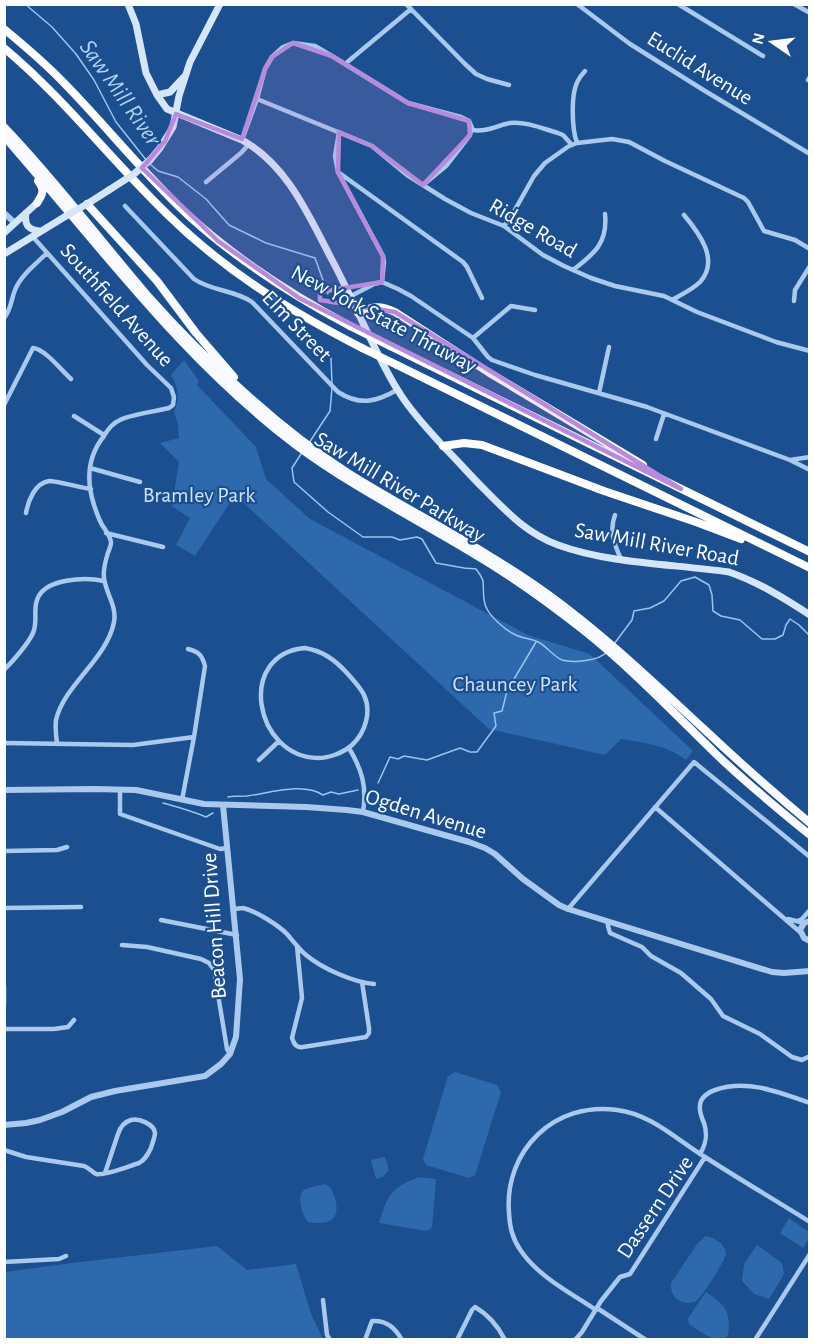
<svg xmlns="http://www.w3.org/2000/svg" width="814" height="1344" viewBox="0 0 814 1344" font-family="'Alegreya Sans',sans-serif">
<style>
.green{fill:#2e69ad}
.lines{fill:none;stroke-linecap:round;stroke-linejoin:round}
.stream{stroke:#9cc4f0;stroke-width:1.5}
.minor{stroke:#a9c9ee;stroke-width:4.5}
.tertiary{stroke:#a9c9ee;stroke-width:6}
.secondary{stroke:#d6e6fa;stroke-width:7}
.trunk{stroke:#f8faff;stroke-width:8}
.motorway{stroke:#fff;stroke-width:8}
.secondary-bridge{stroke:#d6e6fa;stroke-width:7}
.motorway-bridge{stroke:#fff;stroke-width:8}
.marked{fill:#b68bdc;fill-opacity:0.2;stroke:#b68bdc;stroke-width:4.5;stroke-linejoin:round}
.labels{text-anchor:middle;dominant-baseline:central;stroke-width:4.5;stroke-linejoin:round;paint-order:stroke}
.street-label{font-size:22px;fill:#fff;stroke:#1b4f8f}
.park-label{font-size:22px;fill:#cfe3fa;stroke:#1b4f8f}
.water-label{font-size:24px;font-style:italic;fill:#b5d3f5;stroke:#1b4f8f}
</style>
<rect width="100%" height="100%" fill="#1b4f8f"/>
<path class="green" d="M184,360L199,381L197,385L256,447L266,479L310,519L528,635L590,654L693,751L686,760C667,745 645,743 621,739L605,755L489,729L235,495L195,556L176,545L190,518L172,506L179,462L160,443L179,438L178,424L174,411C181,398 178,387 171,375Z
M455,1072L497,1085L501,1092L475,1175L469,1178L426,1165L423,1159L448,1076Z
M385,1157L389,1170L383,1177L376,1179L371,1160Z
M418,1177L436,1179L432,1227L427,1231L379,1223C388,1195 390,1189 418,1177Z
M324,1184C332,1186 332,1191 335,1198C338,1210 338,1220 323,1223C319,1223 313,1223 309,1222C303,1219 297,1197 302,1192C306,1187 318,1186 324,1184Z
M789,1218L809,1232V1238L803,1248L780,1233Z
M706,1236C714,1238 725,1243 726,1253C727,1259 701,1298 696,1301C687,1306 675,1301 672,1292C671,1289 671,1286 671,1283L697,1244Z
M757,1245L782,1263L784,1274L769,1299L754,1294L742,1281L744,1264Z
M217,1246L247,1270L296,1264L311,1314L323,1339H5V1272L72,1263Z
M706,1292C726,1306 731,1310 728,1336C714,1344 701,1332 689,1324L688,1318Z"/>
<g class="lines">
<path class="stream" d="M25,4L52,27L76,54L94,80L116,122L147,161
M150,164L158,171L178,177L206,199L229,225L266,243L315,258L328,294
M331,358L332,384
M309,443L330,411L332,388
M301,454L292,468L294,482L328,512L363,537H392L400,540L417,537L422,539L436,563L464,568L476,569C479,573 482,577 483,581C484,590 482,601 487,609C491,617 505,630 514,634C522,639 532,638 540,643C548,648 553,656 562,660C573,663 599,661 607,652
M614,644L632,620L634,611L650,608L664,601L681,581L695,577L709,585L712,595L713,611L721,616L740,620L762,639H775L783,635L786,625L790,619L799,625L810,636
M378,783L390,757L398,759L404,756L427,760L460,748L470,752H477L496,726L494,713L502,711L507,691L536,642
M228,797C234,796 241,796 247,796C270,793 303,782 323,795L331,792L339,794L358,790
M163,803C177,807 192,811 206,817L213,813"/>
<path class="minor" d="M406,4L465,64L476,74L487,79L509,85
M577,4L630,44L705,91L810,154
M678,4L763,56
M794,4L810,13
M345,64L411,9
M810,77L808,80L810,81
M257,99L372,146L407,175L445,199L471,213L504,226L543,255L564,266L591,278L615,286L664,296L697,312L776,342L810,351
M471,130C490,132 494,126 510,123C525,121 544,129 558,133L563,135L572,145
M339,132L335,156L338,172L383,256L384,262L382,282
M242,140L257,99L265,69L272,57L283,47L293,43L315,46L332,56L408,103L461,117L469,121L472,128L471,130
M577,143C572,129 570,92 579,79C580,76 583,74 585,71
M338,172L463,262L467,267L482,298
M206,182L241,153L249,144
M423,185L446,166L470,135L471,130
M125,206L194,279C211,291 235,290 252,302L338,392C360,406 376,402 397,390
M504,226L512,215L534,176L545,163L569,146L577,143L612,139L629,142L665,161L744,198L748,202L764,231L795,240L810,249
M33,237L147,365L171,388L174,397L173,405L169,408C158,411 128,415 120,420C113,423 108,429 104,436C87,457 86,480 94,505C96,511 98,517 101,523C104,529 111,536 111,543C111,547 108,551 107,556C105,563 103,571 104,578C106,594 117,606 114,622C107,659 64,685 56,720C55,728 56,736 57,743
M573,270C594,254 608,243 605,214
M382,282L398,289L411,296L473,338L488,357L492,360L535,375L647,407L790,460L810,470
M351,296L374,284L382,282
M672,300C681,295 693,289 700,282C720,260 699,233 684,215
M794,301L795,290L810,266
M4,318C11,310 11,300 15,290C21,275 36,264 47,253
M473,338L511,306L535,310
M599,393L609,347
M4,405L33,348C45,349 61,370 71,379
M74,416L104,435
M656,439L664,414
M790,460L810,457
M90,468L140,482
M26,513C28,501 35,483 49,481C57,481 82,488 91,489
M615,515C609,531 614,544 621,559
M106,533L163,547
M305,648C323,651 335,660 347,673C353,680 360,687 364,695C372,712 365,733 352,745C343,753 329,758 318,758C254,757 236,654 305,648Z
M4,670C13,661 28,644 33,633C38,622 33,611 37,600C44,578 86,577 104,581
M4,743L133,745L194,737
M349,748C362,770 367,786 363,812
M259,760L279,741
M120,790V814L220,849L227,848
M182,800L194,737L205,666C202,655 199,652 188,649
M655,807L800,932
M4,851L57,850L67,847
M4,908L81,907
M234,909C235,909 242,908 243,908C256,911 278,925 287,934C293,941 299,949 306,955C323,969 353,982 374,984
M568,909L694,762L810,857
M788,919L804,923
M161,920L237,935
M798,921L802,919L810,910
M608,922V926L610,933L642,947L651,956L681,973L711,999L723,1016L760,1034L792,1057L802,1060L810,1056
M122,945L147,947L201,959L209,963L214,970L227,1049L230,1054
M297,946L302,998L292,1038C294,1044 296,1048 303,1047L366,1037L369,1033V1028L362,982
M4,987V1004
M4,1029H54L68,1027L74,1020
M4,1150L26,1157L84,1166C89,1168 92,1172 96,1174C105,1176 129,1166 139,1163C145,1160 148,1154 151,1148C152,1144 155,1137 155,1133C154,1124 139,1118 131,1120C124,1122 120,1128 118,1134L105,1173
M700,1154C706,1144 708,1135 704,1123C702,1118 699,1112 700,1106C700,1098 708,1092 715,1090C747,1079 779,1092 810,1103
M4,1262L59,1259L66,1256
M323,1300L327,1335L330,1340
M597,1308L646,1340
M596,1310C571,1293 539,1277 521,1251C512,1238 510,1228 509,1213C504,1150 555,1101 617,1110C651,1114 677,1140 705,1157C739,1179 775,1200 810,1222
M365,1340L372,1321C387,1320 395,1328 402,1340
M457,1340L472,1310L475,1307C489,1315 498,1326 505,1340
M575,1340L582,1332L601,1301L620,1277L630,1274L705,1157
M755,1340L810,1254"/>
<path class="tertiary" d="M4,213L15,223
M4,790L94,789L136,790L204,804L306,807L347,810L363,812L469,842L485,848L495,854L523,879L559,905L568,909L772,972L784,973L810,971
M810,921L804,923L800,930L804,938L810,941
M4,1125L26,1123L40,1120L62,1112L91,1097L115,1091L205,1076L221,1064L230,1054L236,1037L240,979L223,805"/>
<path class="secondary" d="M128,4L136,24L146,73L157,95L167,109L242,140C287,165 308,214 331,258C346,286 359,315 373,344C381,360 389,377 399,392C411,412 427,428 442,445C456,459 469,474 483,488C507,512 526,533 558,545C610,564 674,564 729,572C758,582 784,598 810,615
M157,95L170,92L184,77
M150,160L160,148L173,127L179,96L190,62L220,4
M87,204L109,190
M26,213C24,226 29,230 41,231
M4,233L37,203
M4,254L66,216"/>
<path class="trunk" d="M4,127C55,180 99,239 147,295C178,330 211,363 246,394C278,423 312,450 348,473C414,514 483,548 546,593C603,634 653,682 705,730C739,762 774,793 810,823
M4,136C98,243 182,359 296,445C351,486 413,517 471,552C510,575 547,601 582,629C630,667 672,711 716,754C746,783 778,809 810,835
M37,203C43,194 45,190 38,181
M87,204L157,281L196,333L234,377"/>
<path class="motorway" d="M4,29C26,47 47,65 66,85C107,127 144,174 188,215C237,260 292,295 350,326
M4,48C64,98 111,160 167,214C225,271 290,311 362,348
M358,313C373,306 380,305 395,312L488,372L643,465
M390,346L810,552
M397,365L810,568
M443,446L464,443L482,445L604,491L696,522L741,539"/>
<path class="secondary-bridge" d="M109,190L134,174L150,160
M66,216L87,204"/>
<path class="motorway-bridge" d="M350,326L390,346
M362,348L397,365"/>
</g>
<path class="marked" d="M293,43L332,56L408,103L469,121L470,135L423,185L372,146L339,132L338,172L383,256L382,282L320,292V300L395,312L681,489L299,298L218,241L142,168L165,141L176,114L242,139L265,69L272,57Z"/>
<g class="labels">
<g class="street-label">
<text transform="translate(700 68) rotate(32)">Euclid Avenue</text>
<text transform="translate(533 228) rotate(30)">Ridge Road</text>
<text transform="translate(117 305) rotate(48)">Southfield Avenue</text>
<text transform="translate(384 319) rotate(28)">New York State Thruway</text>
<text transform="translate(297 326) rotate(46)">Elm Street</text>
<text transform="translate(400 487) rotate(31)">Saw Mill River Parkway</text>
<text transform="translate(657 544) rotate(10)">Saw Mill River Road</text>
<text transform="translate(426 814) rotate(17)">Ogden Avenue</text>
<text transform="translate(214 926) rotate(-94)">Beacon Hill Drive</text>
<text transform="translate(655 1207) rotate(-56)">Dassern Drive</text>
</g>
<g class="park-label">
<text x="199" y="495">Bramley Park</text>
<text x="515" y="684">Chauncey Park</text>
</g>
<g class="water-label">
<text transform="translate(120 93) rotate(55)">Saw Mill River</text>
</g>
</g>
<rect width="814" height="1344" fill="none" stroke="#ffffff" stroke-width="12"/>
<g transform="translate(772 42) rotate(284)" stroke="#1b4f8f" stroke-width="4.5" paint-order="stroke">
<path d="M0-4.5L10 22L0 15L-10 22Z" fill="#ffffff"/>
<text y="-9" font-size="16" font-weight="bold" text-anchor="middle" fill="#ffffff">N</text>
</g>
</svg>
